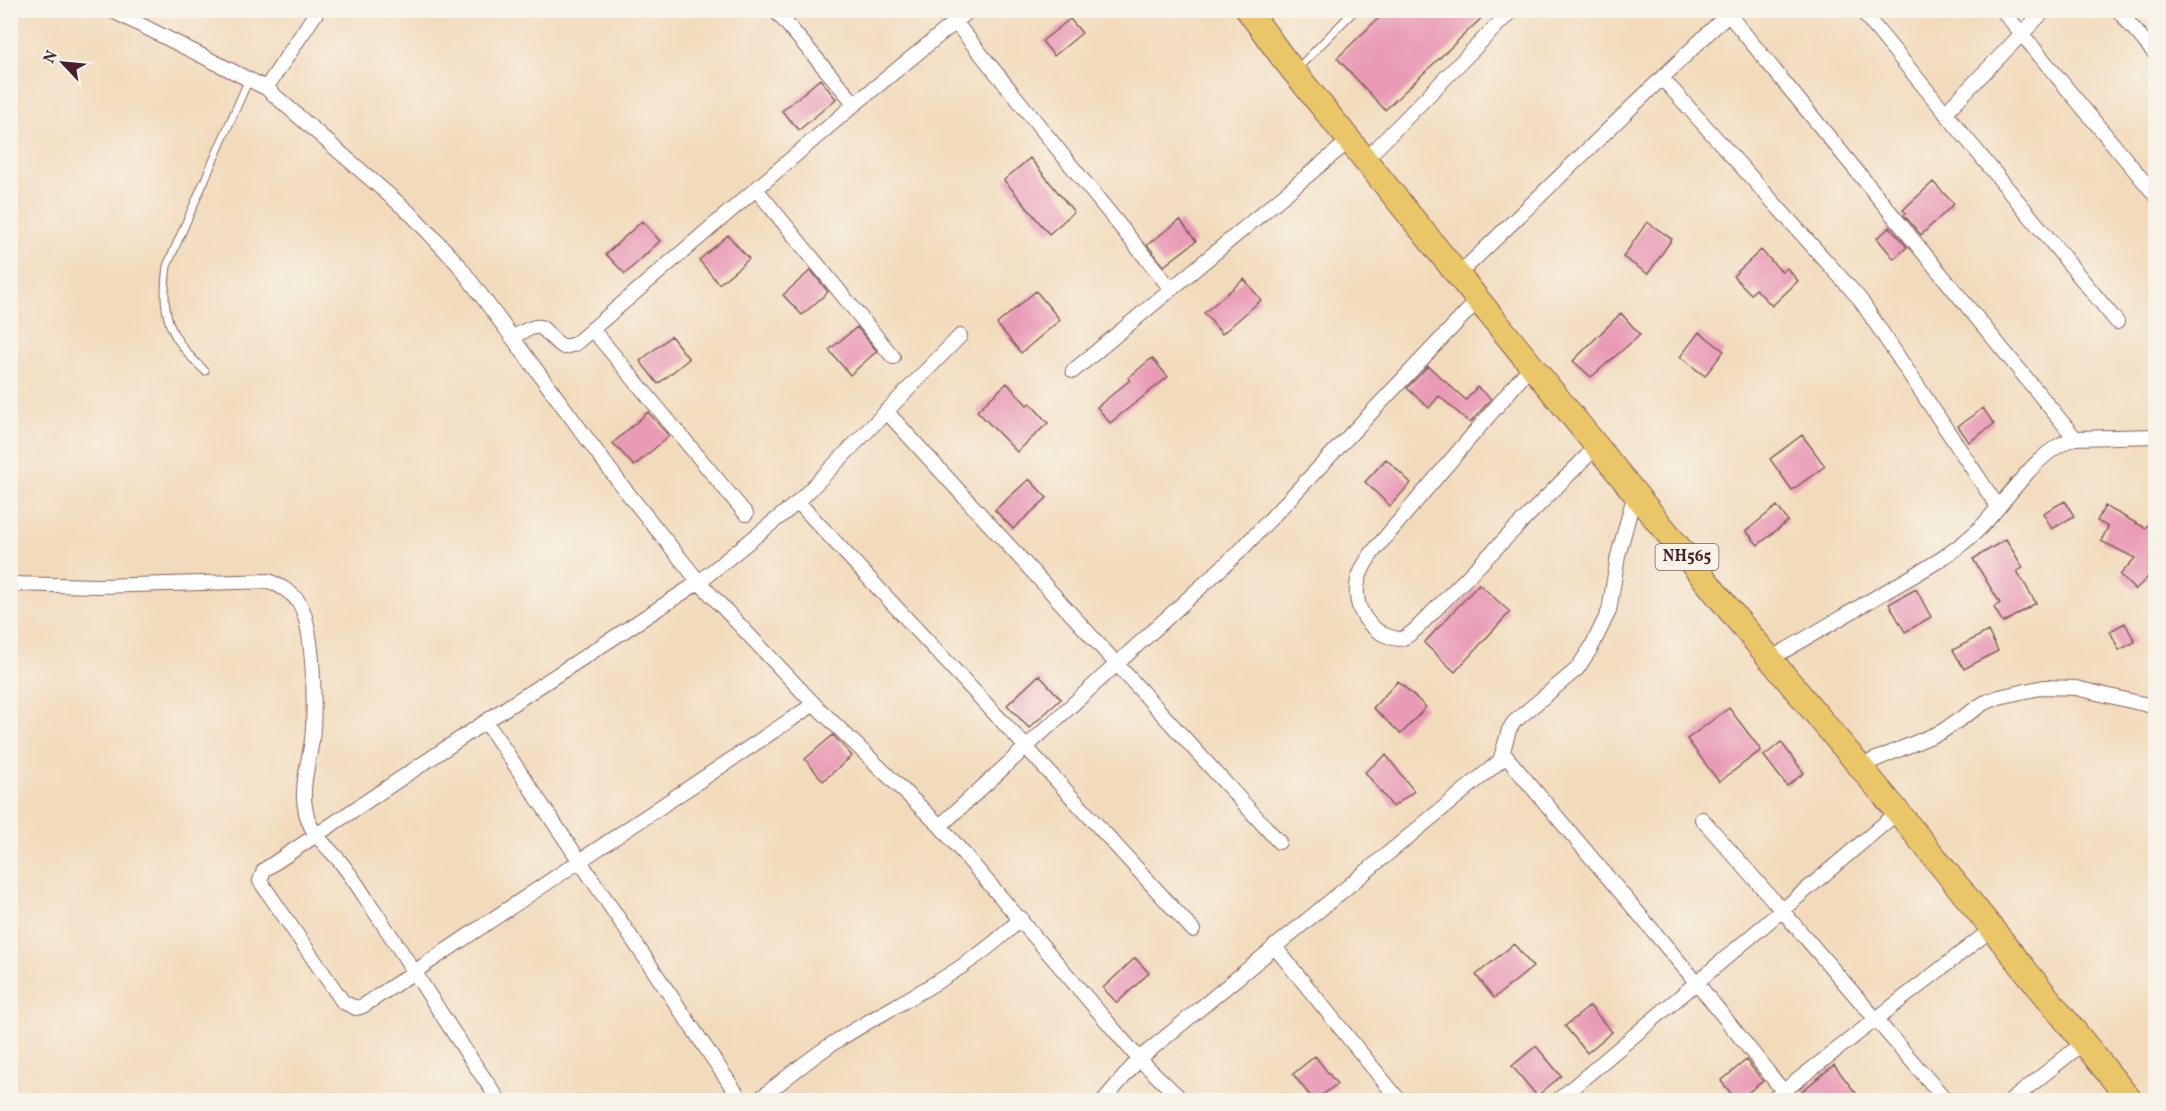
<svg xmlns="http://www.w3.org/2000/svg" width="2166" height="1111" viewBox="0 0 2166 1111" font-family="Vollkorn,serif">
<style>
.building{fill:#e99bb6}
.lines{fill:none;stroke-linecap:round;stroke-linejoin:round}
.service-casing{stroke:#85615e;stroke-width:9}
.minor-casing{stroke:#85615e;stroke-width:16}
.trunk-casing{stroke:#85615e;stroke-width:26}
.service{stroke:#fff;stroke-width:7}
.minor{stroke:#fff;stroke-width:14}
.trunk{stroke:#ebc669;stroke-width:24}
.labels{text-anchor:middle;dominant-baseline:central;stroke-width:6;stroke-linejoin:round;paint-order:stroke}
.shield{fill:#f7f3e8;stroke:#7e5f64;stroke-width:1.5}
.shield-label{font-size:16px;font-weight:bold;fill:#4a1f2b}
</style>
<rect width="100%" height="100%" fill="#f7f3e8"/>
<filter id="ink" filterUnits="userSpaceOnUse"><feTurbulence type="fractalNoise" baseFrequency=".0167" numOctaves="2"/><feDisplacementMap in="SourceGraphic" scale="12" xChannelSelector="R" yChannelSelector="G"/><feConvolveMatrix kernelMatrix="1 2 1 2 8 2 1 2 1" color-interpolation-filters="sRGB"/></filter>
<filter id="wash" filterUnits="userSpaceOnUse"><feTurbulence type="fractalNoise" baseFrequency=".008" numOctaves="4" result="noise"/><feDisplacementMap in="SourceGraphic" scale="24" xChannelSelector="R" yChannelSelector="G"/><feGaussianBlur stdDeviation="1.35" result="paint"/><feColorMatrix in="noise" values="0 0 0 0 0 0 0 0 0 0 0 0 0 0 0 0 0 1.4 0 .05"/><feComposite in="paint" operator="in"/></filter>
<g filter="url(#wash)">
<rect width="100%" height="100%" fill="#f2dbbc"/>
<g id="blocks">
<path class="building" d="M1387,10H1490L1385,110L1337,58Z
M1070,19L1082,33L1054,56L1042,41Z
M820,79L836,99L799,130L782,111Z
M1030,158L1074,212L1049,234L1004,180Z
M1933,182L1954,204L1921,235L1904,215L1906,213L1903,210Z
M1180,220L1196,241L1164,266L1147,245Z
M642,221L660,241L625,274L606,254Z
M1647,222L1672,239L1648,274L1623,257Z
M1890,227L1907,247L1894,259L1877,238Z
M728,235L749,259L719,284L699,260Z
M1761,250L1782,272L1787,268L1798,281L1772,306L1756,289L1751,294L1733,276Z
M811,270L828,292L802,315L783,295Z
M1244,279L1261,300L1222,334L1204,313Z
M1036,291L1060,320L1021,353L997,324Z
M1621,313L1640,335L1591,377L1573,361Z
M857,327L877,351L850,375L829,350Z
M1699,332L1724,351L1705,376L1680,357Z
M671,336L689,359L658,384L640,361Z
M1152,358L1168,377L1110,423L1097,407L1130,380L1128,378Z
M1428,366L1466,400L1477,387L1491,399L1470,423L1439,396L1429,408L1407,388Z
M1007,383L1027,405L1030,403L1048,423L1017,452L977,411Z
M1983,408L1994,424L1969,442L1958,426Z
M648,412L669,436L634,466L613,443Z
M1802,435L1825,466L1792,490L1770,459Z
M1386,459L1411,483L1390,506L1365,482Z
M1029,479L1047,498L1013,529L995,510Z
M2065,501L2074,516L2052,529L2043,513Z
M1777,506L1788,521L1758,545L1746,531Z
M2105,506L2145,528L2156,517V569L2135,590L2120,575L2135,558L2101,541L2108,527L2097,521Z
M2006,539L2023,568L2017,571L2036,603L2003,623L1994,607L2000,603L1973,559Z
M1479,584L1510,612L1455,672L1424,643Z
M1916,589L1931,617L1905,632L1889,604Z
M2125,623L2135,642L2119,650L2110,631Z
M1988,631L1998,651L1964,669L1953,650Z
M1039,675L1061,699L1029,728L1007,705Z
M1398,681L1426,707L1401,734L1373,708Z
M1729,708L1761,750L1719,782L1687,739Z
M833,735L852,756L823,781L805,759Z
M1781,742L1804,773L1787,786L1764,756Z
M1386,755L1414,791L1393,807L1365,772Z
M1514,944L1533,967L1494,998L1476,975Z
M1135,958L1149,973L1117,1003L1103,988Z
M1590,1006L1612,1032L1587,1053L1565,1026Z
M1536,1046L1561,1076L1537,1096L1512,1066Z
M1315,1056L1337,1084L1314,1101L1293,1074Z
M1746,1060L1763,1081L1737,1101L1721,1081Z
M1834,1065L1862,1101H1809L1802,1091Z"/>
</g>
</g>
<g filter="url(#ink)">
<use href="#blocks" fill-opacity="0" stroke="#85615e" stroke-width="1.5"/>
<g class="lines">
<g class="service-casing">
<path id="service" d="M1296,70L1355,10
M205,371C169,338 160,315 167,266L249,79"/>
</g>
<g class="minor-casing">
<path id="minor" d="M111,10L266,88L318,10
M775,10L855,104
M1725,10L2075,438
M1861,10L2117,322
M2002,10L2156,196
M2118,10L2156,55
M955,22L1171,289
M1662,78L1859,298L1998,507
M266,88L413,216L458,264L622,486L699,582L814,704L940,826L1139,1059L1182,1100
M1945,113L2045,10
M1366,159L1512,10
M756,189L893,357
M1458,275L1728,14
M592,329L746,514
M513,337C551,315 538,333 564,347L575,344L855,104L970,10
M1532,365L1372,553C1365,563 1358,574 1357,587C1355,610 1369,630 1390,637C1393,638 1400,640 1403,638C1407,637 1412,632 1415,630L1597,446
M1073,371L1350,140
M886,411L1279,842
M798,502L1026,747L1193,930
M10,584L99,586L269,581C280,586 290,591 298,601C315,625 315,710 312,740C309,761 301,786 305,807C309,833 322,841 338,859C349,872 358,886 367,900C412,966 453,1035 499,1100
M1770,659C1809,637 1847,614 1885,592C1918,573 1953,555 1980,528C2009,499 2035,451 2075,438L2156,436
M814,704L414,972L363,1006L356,1008L343,1002L260,881L264,870L503,710L699,582L798,502L960,336
M486,722L741,1100
M1504,754L1697,983L1783,1091
M1860,766L1941,732L1984,703L1999,697L2044,687L2076,688L2156,707
M1702,819C1785,912 1864,1007 1946,1100
M940,826L1239,552L1479,299
M1274,946L1399,1100
M758,1100C783,1081 808,1059 835,1042C897,1002 969,972 1021,918
M1104,1100L1139,1059L1500,761L1509,730L1514,722L1577,669L1591,648L1609,611L1618,556L1635,493
M1558,1100L1898,812
M1772,1100L1992,929
M2012,1100L2083,1043"/>
</g>
<g class="trunk-casing">
<path id="trunk" d="M1248,10L1283,58L1458,275L1736,618L1898,812L2130,1100"/>
</g>
<use href="#service" class="service"/>
<use href="#minor" class="minor"/>
<use href="#trunk" class="trunk"/>
</g>
</g>
<g class="labels">
<rect class="shield" x="1655.5" y="544" width="63" height="26" rx="4.5"/>
<g class="shield-label">
<text x="1687" y="557">NH565</text>
</g>
</g>
<rect width="2166" height="1111" fill="none" stroke="#f7f3e8" stroke-width="36"/>
<g transform="translate(63 63) rotate(296)" stroke="#f7f3e8" stroke-width="4.5" paint-order="stroke">
<path d="M0-4.5L10 22L0 15L-10 22Z" fill="#4a1f2b"/>
<text y="-9" font-size="16" font-weight="bold" text-anchor="middle" fill="#4a1f2b">N</text>
</g>
</svg>
